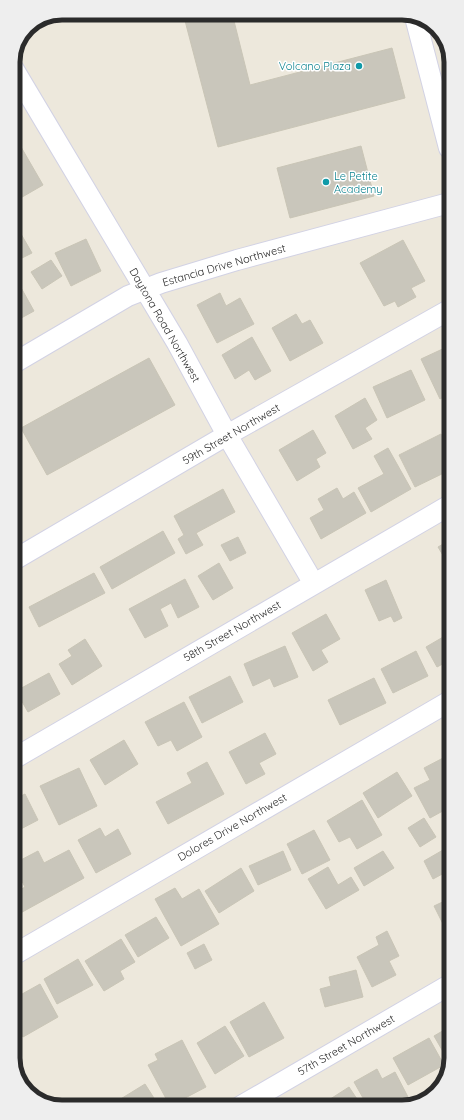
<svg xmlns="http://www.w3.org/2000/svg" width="464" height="1120" viewBox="0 0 464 1120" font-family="Quicksand,sans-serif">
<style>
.building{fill:#c9c6bb;stroke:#c9c5b6}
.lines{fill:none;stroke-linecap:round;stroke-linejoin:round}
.minor-casing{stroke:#d2d2e4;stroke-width:22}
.minor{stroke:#fff;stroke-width:20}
.culture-dot{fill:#0f9aa8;stroke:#fff;stroke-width:1.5}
.labels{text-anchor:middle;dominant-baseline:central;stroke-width:3;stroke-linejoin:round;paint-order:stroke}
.culture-label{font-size:11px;fill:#0d838f;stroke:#fff;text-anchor:end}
.street-label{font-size:11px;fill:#2b2b2b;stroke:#fff}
.rim{fill:none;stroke:#2b2b2b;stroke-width:5}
</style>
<rect width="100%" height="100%" fill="#ede8dc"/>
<path class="building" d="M183,13H232L250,85L392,48L405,98L218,147Z
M17,140L43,185L17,200L13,194V143Z
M361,146L374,196L290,218L277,168Z
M21,234L32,253L14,262V238Z
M86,239L101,271L71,286L55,253Z
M403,240L425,281L411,288L416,297L398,307L395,301L384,306L360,263Z
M51,260L62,276L42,289L31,272Z
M14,275L34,311L14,322Z
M220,293L226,306L240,298L254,324L217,343L197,305Z
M296,314L302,324L310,320L323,343L290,361L272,328Z
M252,337L271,371L255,380L249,370L235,379L222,355Z
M449,346V394L440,399L421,359Z
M149,358L175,405L47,475L21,428Z
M411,370L425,400L387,418L373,387Z
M365,398L377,420L365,428L372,439L353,449L335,416Z
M313,430L326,453L316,459L320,467L297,481L279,450Z
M441,434L449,452L450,470L415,487L399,455Z
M388,448L411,489L371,512L358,488L384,474L374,456Z
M337,488L343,499L354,492L366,513L321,539L310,518L324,510L318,499Z
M223,489L235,512L196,533L203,545L186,554L178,539L184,535L174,516Z
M163,531L175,553L112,589L100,567Z
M238,537L246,553L230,561L221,545Z
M450,540V567L438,547Z
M219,563L233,588L213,600L198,576Z
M94,573L105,593L39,627L29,607Z
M185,579L199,607L178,618L171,603L160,609L168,626L145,638L129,609Z
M386,580L402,618L394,622L391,616L379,621L365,590Z
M326,614L340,639L321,650L328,662L313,671L292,633Z
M450,633V660L437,667L426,647Z
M85,639L102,666L72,685L59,664L72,656L68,650Z
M285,646L298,677L274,687L270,678L253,686L244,664Z
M416,651L428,676L393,693L381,669Z
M49,673L60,694L28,712L16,691Z
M230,676L243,702L202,723L189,697Z
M374,678L386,703L340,725L328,700Z
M184,702L202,737L177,751L171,740L158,746L145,722Z
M265,733L276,754L259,763L265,774L246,784L229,752Z
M124,740L138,764L105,785L90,760Z
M450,744V758L444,747Z
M445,757L450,768V807L430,818L414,788L430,780L424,768Z
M207,762L224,794L168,824L156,802L192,783L187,773Z
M79,768L97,806L59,825L40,786Z
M397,772L412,796L378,818L363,793Z
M25,794L38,820L15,832V799Z
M362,800L382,835L357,849L350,837L339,842L327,821Z
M424,818L436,837L420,847L408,828Z
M100,828L105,837L118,829L131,854L96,873L78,840Z
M314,830L330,860L302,874L287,844Z
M69,850L84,878L15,916V893L25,887L15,868V863L38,851L44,863Z
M443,850L451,863V880L446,872L433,879L424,861Z
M283,851L291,870L258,885L249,866Z
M383,851L394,868L364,886L354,868Z
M328,867L338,885L351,877L359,890L326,909L308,879Z
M241,868L254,891L219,913L205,891Z
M175,888L182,899L199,889L219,924L181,946L155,899Z
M451,898V940L434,906Z
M156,917L169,938L138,957L125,935Z
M387,931L399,956L389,961L396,975L372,987L357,957L379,945L376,937Z
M121,939L135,962L120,971L124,979L104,991L85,961Z
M204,944L212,960L195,969L187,953Z
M78,959L93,985L57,1004L44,979Z
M356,970L363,997L325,1007L320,989L331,986L329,977Z
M40,984L58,1017L23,1037L15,1024V998Z
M264,1002L284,1038L249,1057L230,1022Z
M225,1026L244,1056L215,1074L197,1043Z
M451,1026V1058L449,1062L434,1036Z
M429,1038L444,1065L408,1085L393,1058Z
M182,1040L206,1087L170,1106L148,1065L158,1060L155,1054Z
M377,1069L382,1079L395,1072L408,1097L395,1105H367L354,1082Z
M145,1084L159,1106H123L119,1100Z
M349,1087L361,1105H321Z"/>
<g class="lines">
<g class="minor-casing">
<path id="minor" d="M415,17L449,148
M13,68L177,343L227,435L314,584
M14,363L128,296L161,283L237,260L449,203
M14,560L227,435L449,310
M15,758L450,505
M15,954L450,701
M241,1106L451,984"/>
</g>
<use href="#minor" class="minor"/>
</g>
<g class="culture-dot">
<circle cx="359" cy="66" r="4"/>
<circle cx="326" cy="182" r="4"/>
</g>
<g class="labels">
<g class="culture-label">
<text x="351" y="66">Volcano Plaza</text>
<text x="334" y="176" text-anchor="start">Le Petite<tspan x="334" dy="13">Academy</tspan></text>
</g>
<g class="street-label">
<text transform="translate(224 265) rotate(-16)">Estancia Drive Northwest</text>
<text transform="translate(165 325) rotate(60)">Daytona Road Northwest</text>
<text transform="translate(231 434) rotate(-30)">59th Street Northwest</text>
<text transform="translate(232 631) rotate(-30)">58th Street Northwest</text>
<text transform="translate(232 827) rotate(-30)">Dolores Drive Northwest</text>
<text transform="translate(346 1045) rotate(-30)">57th Street Northwest</text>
</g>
</g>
<path d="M0 0H464V1120H0ZM62 20H402A42 42 0 0 1 444 62V1058A42 42 0 0 1 402 1100H62A42 42 0 0 1 20 1058V62A42 42 0 0 1 62 20Z" fill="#eee" fill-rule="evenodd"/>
<path class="rim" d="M62 20H402A42 42 0 0 1 444 62V1058A42 42 0 0 1 402 1100H62A42 42 0 0 1 20 1058V62A42 42 0 0 1 62 20Z"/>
</svg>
